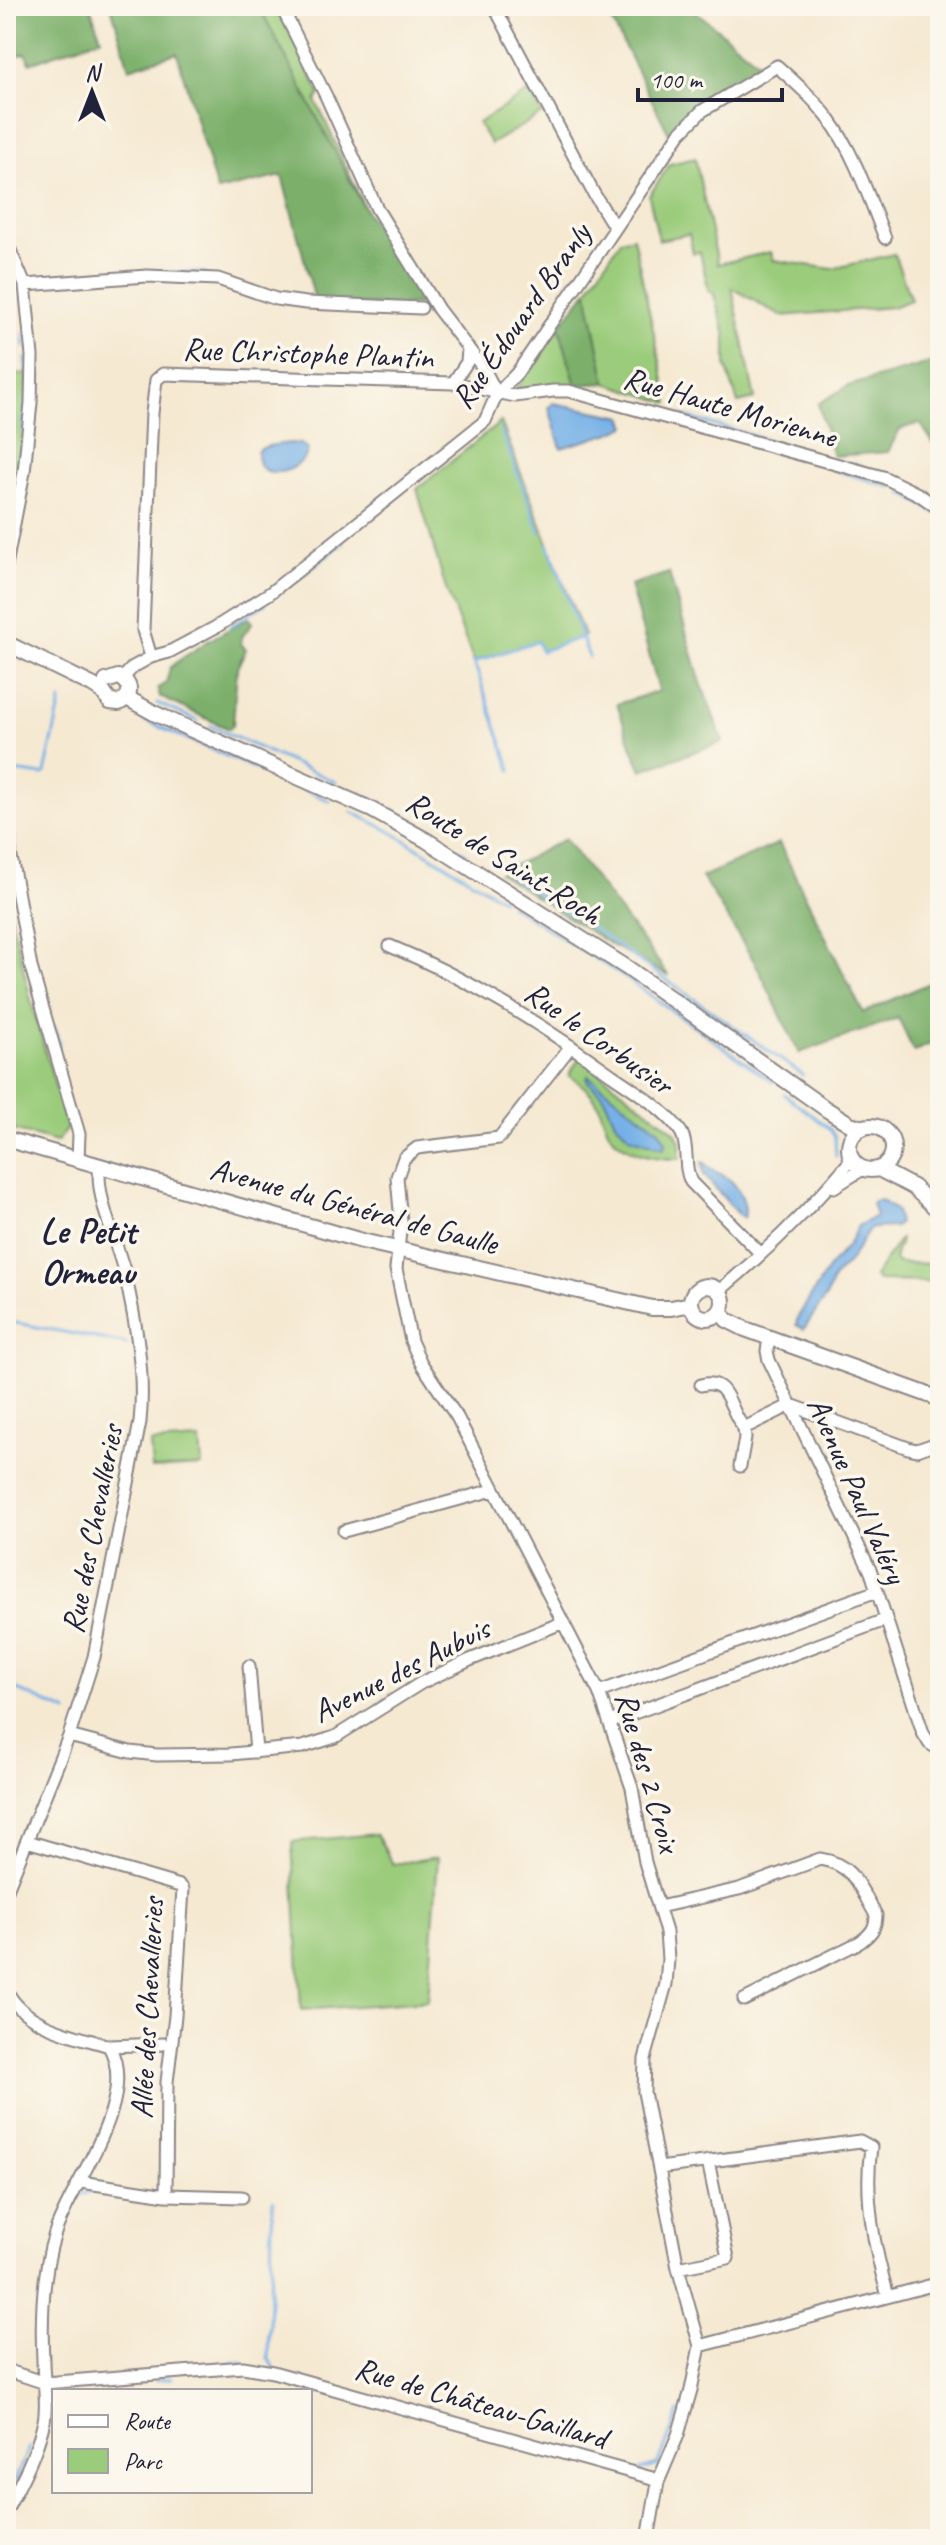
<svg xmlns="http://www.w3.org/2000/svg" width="946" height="2545" viewBox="0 0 946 2545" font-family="Caveat,sans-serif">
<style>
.green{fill:#9bcc7b;stroke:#5e775b;stroke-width:2}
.forest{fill:#7cb06b;stroke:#4f6953;stroke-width:2}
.water{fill:#76b0e7;stroke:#4c6991;stroke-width:2}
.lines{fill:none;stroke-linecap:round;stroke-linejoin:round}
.stream{stroke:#76b0e7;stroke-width:3}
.minor-casing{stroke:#8c8686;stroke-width:15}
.tertiary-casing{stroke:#8c8686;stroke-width:18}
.minor{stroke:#fff;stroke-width:11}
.tertiary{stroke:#fff;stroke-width:14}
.labels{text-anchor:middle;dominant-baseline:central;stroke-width:7;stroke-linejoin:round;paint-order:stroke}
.street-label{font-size:32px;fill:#22223b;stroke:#fbf7ec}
.quarter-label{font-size:36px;font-weight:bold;fill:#22223b;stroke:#fbf7ec}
</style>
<rect width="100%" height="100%" fill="#fbf7ec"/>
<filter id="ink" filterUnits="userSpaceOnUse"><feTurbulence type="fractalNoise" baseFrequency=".0125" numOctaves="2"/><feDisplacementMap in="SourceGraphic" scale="16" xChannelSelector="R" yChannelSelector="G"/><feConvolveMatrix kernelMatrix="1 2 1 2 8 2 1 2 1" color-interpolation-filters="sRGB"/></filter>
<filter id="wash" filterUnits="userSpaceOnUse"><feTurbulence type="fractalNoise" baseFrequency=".006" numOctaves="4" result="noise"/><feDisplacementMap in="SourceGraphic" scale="32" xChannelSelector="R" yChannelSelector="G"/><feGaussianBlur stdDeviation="1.8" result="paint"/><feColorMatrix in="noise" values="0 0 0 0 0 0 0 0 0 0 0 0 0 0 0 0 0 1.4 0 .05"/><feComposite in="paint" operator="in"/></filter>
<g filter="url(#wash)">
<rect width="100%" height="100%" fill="#f5e9d2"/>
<path class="green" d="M259,6H277L320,94L316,101L368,215Z
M529,92L542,114L491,144L478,123Z
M695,158L718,264L771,252L773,260L832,269L894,254L911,300L892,307L781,316L732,288L755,399L738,403L726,366V335L713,292H709L700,252L693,253L689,234L659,240L649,196L670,164Z
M633,237L669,403L606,383L587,291L621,240Z
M559,327L576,385L516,389Z
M28,374L21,445L6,532V375Z
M501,422L584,636L541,651L537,641L474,662L445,586L417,489Z
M6,903H8L31,1001L67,1128L57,1142L6,1128Z
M580,1057L675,1132L680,1142V1159C656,1159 628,1155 611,1135C605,1127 603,1116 599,1106C592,1092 581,1084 569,1075Z
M900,1238L899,1247L897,1248L894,1260L899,1263L940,1264V1282L878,1281L874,1277Z
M200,1440L202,1466L152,1469L150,1443Z
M376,1834L393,1864L438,1857L428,2001L301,2010L292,1842Z"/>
<path class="forest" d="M6,6H90L101,38L30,63L26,53L6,59Z
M111,6H259L368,215L428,305L316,304L282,176L217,191L177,53L129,68Z
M604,6H689L759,63L669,134Z
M587,291L606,383L576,385L559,327Z
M940,360V453L920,423L900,429L888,452L833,456L818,404L848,386Z
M669,573L700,680L723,742L642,770L632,748L617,704L659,691L630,585Z
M249,618L252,623L242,637L241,644L246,649L237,668L233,725L229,729L160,697L158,688L166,683L170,668L181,659L206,642Z
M565,839L669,976L611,945L499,873Z
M779,843L863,1013L940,978V1039L914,1052L898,1018L799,1053L757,966L702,877Z"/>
<path class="water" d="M553,403L623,417L627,426L611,433L561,448L549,408Z
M290,443L301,444L308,450C301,476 251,483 258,450L268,446Z
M588,1076L659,1130L666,1142L664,1148L630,1137L615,1122L603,1095L587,1081Z
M702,1162L705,1163C710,1171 718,1172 726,1177C738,1185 748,1204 744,1218L738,1214L704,1175Z
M881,1200L896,1211L899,1223L895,1227L870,1228L851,1259L833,1279L827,1295L806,1326L804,1329L796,1325L798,1317L830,1266L848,1245L858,1226L876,1216L872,1203L874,1201Z"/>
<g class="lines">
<path class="stream" d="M170,272L206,273
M423,313L436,317
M24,334L25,347
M26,358V371
M535,387L567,386
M606,395L783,444
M500,428L540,532
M23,431L26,395
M852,463L860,465
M832,469L891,487
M17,479L21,451
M903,493L940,515
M928,495L940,501
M548,544L589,657
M293,583L343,543
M254,611L265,604
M230,627L251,613
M157,703L198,721
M143,720L282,780
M210,726L336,782
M511,770L474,662L537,641L541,651L582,637
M6,773L7,770L43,775L45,773L61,701
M294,785L330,801
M6,793L15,849
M360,793L429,831L466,854
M352,812L390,831L502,899
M508,875L595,930L803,1075
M510,905L626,978L773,1082
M54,1026L59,1045
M784,1094L829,1128L835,1137L836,1156
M6,1321L127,1344
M6,1685L68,1712
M73,2206L80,2195L96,2190
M171,2367L243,2362
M273,2367L268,2357L273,2200
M155,2380L171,2378
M133,2382L143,2381
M54,2391L58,2388L123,2383
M640,2470L658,2465L679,2412
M15,2481L29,2447"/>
</g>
</g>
<g filter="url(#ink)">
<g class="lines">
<g class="minor-casing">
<path id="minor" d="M281,6L326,96L377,209L438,309L484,369L497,394
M494,6L594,194L615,228
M6,241L25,285L32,356L31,403L24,472L6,565
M25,285L147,276L218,279L276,299L306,303L421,308
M453,383L467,362L468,349
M151,657L143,630L152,413L156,380L163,374L453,383L515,396L553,391H569L883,477L918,494L940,509
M123,678L133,667L151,657L169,652L216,627L270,593L485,421L497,394L517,373L680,133L702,111L777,66C796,83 814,99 829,119C855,154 869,198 885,238
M6,830L31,967L79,1134L78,1160
M390,946C470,979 542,1025 612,1075C633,1089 670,1113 682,1134C689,1149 683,1167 691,1182L761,1254
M834,1187L863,1169
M719,1291C767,1251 812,1207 852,1159
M769,1338L767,1351L769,1360L871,1572L923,1733L929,1743L940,1750
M701,1385C730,1377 728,1410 744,1428
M740,1466L745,1438L744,1428L791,1405L908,1448L917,1450L940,1442
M344,1531L493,1490
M249,1666L256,1752
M599,1692L877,1591
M610,1722L885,1620
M69,1736L130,1752L157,1755L231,1754L303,1747L335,1737L421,1683L470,1660L564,1622
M27,1841L180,1886L183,1889L175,2016L167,2082L166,2195
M6,1892L69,1736L94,1657L140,1422C145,1373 136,1323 125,1274C118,1246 94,1193 100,1166
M659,1907L739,1889L820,1859C854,1864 860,1889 876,1915C876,1928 871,1934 860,1942L744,2000
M6,1989C22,2026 74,2035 109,2046C140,2101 71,2183 55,2233C42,2273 41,2319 43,2360C43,2380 48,2401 44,2421C37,2453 21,2482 6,2511
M109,2046L163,2044
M659,2168L860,2141L871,2147C864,2197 874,2248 888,2296
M81,2182L166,2195L242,2197
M678,2268L728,2258L708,2161
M700,2346L940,2283
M6,2370L45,2383L243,2367L273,2372L652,2478L658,2482L678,2435L691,2390L700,2346L678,2268L644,2092L645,2059L666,1984L668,1959L666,1932L645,1862L632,1788L599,1692L457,1417L421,1363L411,1341L396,1269L401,1222L397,1177L404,1158L417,1148L499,1138L571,1046
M648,2539L658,2482"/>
</g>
<g class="tertiary-casing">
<path id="tertiary" d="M6,643L92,685L103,692L110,702L119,703L127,698
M106,681L118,677C128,680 132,689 127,698
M127,698L156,714L370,809L426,840L629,969L826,1109L850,1124L863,1128
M849 1148a22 22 0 1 1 44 0a22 22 0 1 1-44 0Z
M6,1139L362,1241L652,1308H671L691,1304
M879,1169L913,1187L940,1212
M691 1302a16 16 0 1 1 32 0a16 16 0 1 1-32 0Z
M720,1312L727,1320L745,1329L940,1399"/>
</g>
<use href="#minor" class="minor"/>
<use href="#tertiary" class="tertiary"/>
</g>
</g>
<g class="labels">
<g class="street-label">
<text transform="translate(521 316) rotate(-55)">Rue Édouard Branly</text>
<text transform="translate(308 353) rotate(2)">Rue Christophe Plantin</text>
<text transform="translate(730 407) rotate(16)">Rue Haute Morienne</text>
<text transform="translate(504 858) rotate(32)">Route de Saint-Roch</text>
<text transform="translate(599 1038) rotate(35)">Rue le Corbusier</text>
<text transform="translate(354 1206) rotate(15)">Avenue du Général de Gaulle</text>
<text transform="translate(857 1490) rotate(66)">Avenue Paul Valéry</text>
<text transform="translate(92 1529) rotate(-79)">Rue des Chevalleries</text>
<text transform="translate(401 1670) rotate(-27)">Avenue des Aubuis</text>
<text transform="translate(648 1772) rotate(74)">Rue des 2 Croix</text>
<text transform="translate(147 2008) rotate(-87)">Allée des Chevalleries</text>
<text transform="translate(481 2403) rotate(16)">Rue de Château-Gaillard</text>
</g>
<g class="quarter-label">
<text x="88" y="1231">Le Petit<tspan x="88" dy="41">Ormeau</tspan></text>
</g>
</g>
<rect width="946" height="2545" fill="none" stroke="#fbf7ec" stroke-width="32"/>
<rect x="52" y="2389" width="260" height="104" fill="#fbf7ec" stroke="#a4a2a5" stroke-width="2"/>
<rect x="68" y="2415" width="40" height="12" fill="#ffffff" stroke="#a4a2a5" stroke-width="2"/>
<text x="124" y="2429" font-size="24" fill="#22223b">Route</text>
<rect x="68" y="2449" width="40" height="24" fill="#9bcc7b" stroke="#a4a2a5" stroke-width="2"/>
<text x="124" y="2469" font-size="24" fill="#22223b">Parc</text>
<g transform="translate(92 92)" stroke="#fbf7ec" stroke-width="6" paint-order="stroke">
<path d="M0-6L14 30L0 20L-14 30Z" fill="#22223b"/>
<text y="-12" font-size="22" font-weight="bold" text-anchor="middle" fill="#22223b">N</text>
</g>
<path d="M638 88v12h144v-12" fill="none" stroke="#22223b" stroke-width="4"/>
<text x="650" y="88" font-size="24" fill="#22223b" stroke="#fbf7ec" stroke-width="6" paint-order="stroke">100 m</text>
</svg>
